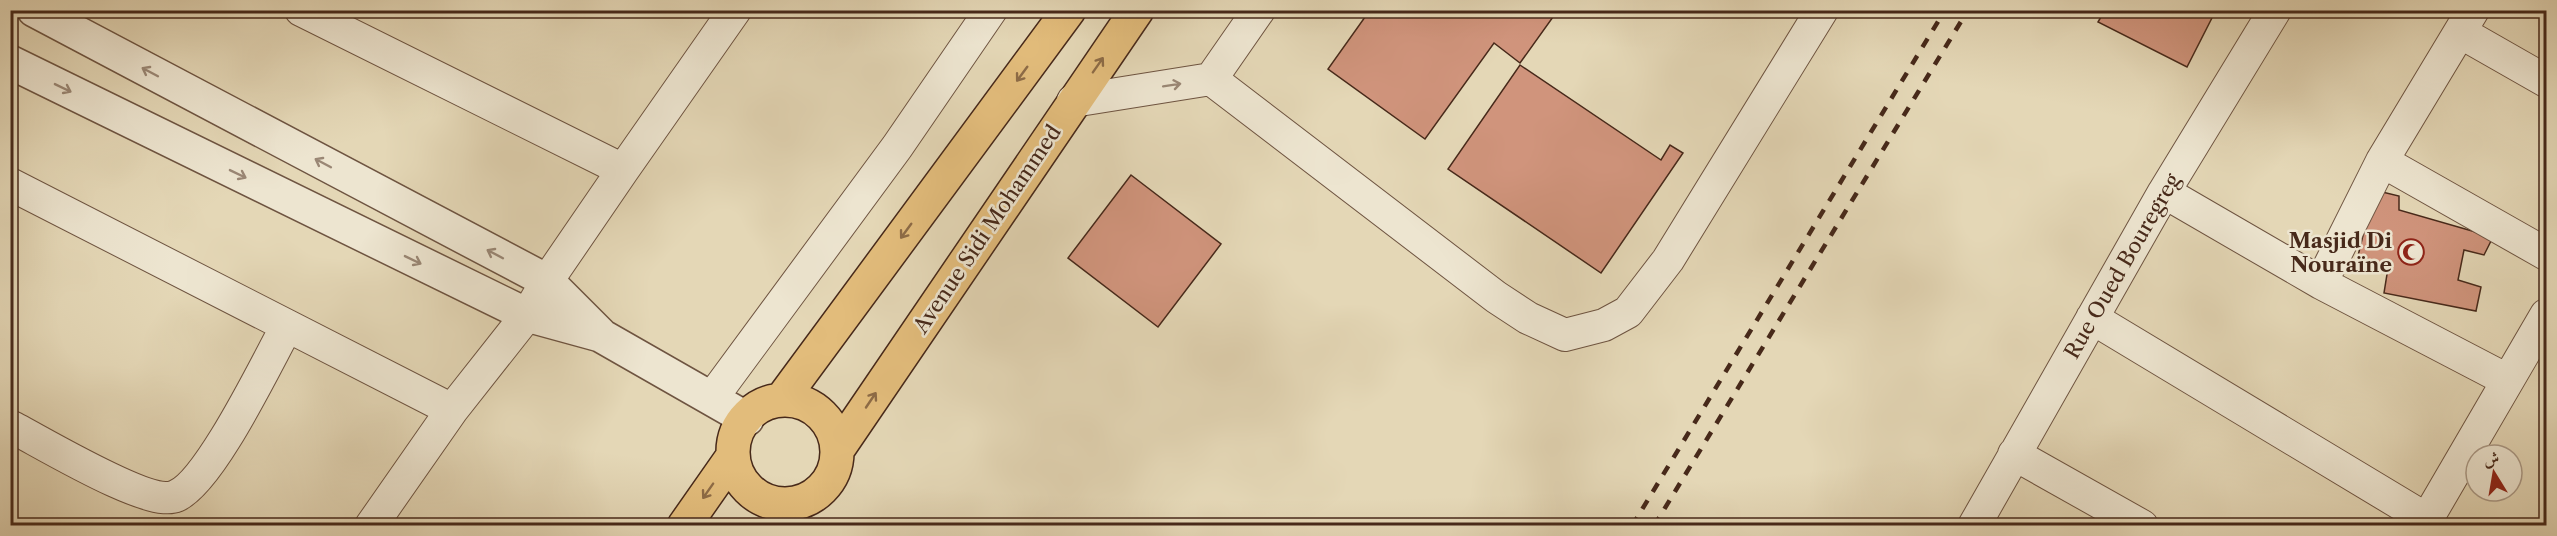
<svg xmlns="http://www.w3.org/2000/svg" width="2557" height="536" viewBox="0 0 2557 536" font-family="'Libre Caslon Text',Amiri,serif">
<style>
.building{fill:#d0947c;stroke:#47291a;stroke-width:1.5}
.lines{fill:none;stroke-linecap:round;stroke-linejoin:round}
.minor-casing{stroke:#6e5441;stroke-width:34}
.tertiary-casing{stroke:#6e5441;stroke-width:36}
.primary-casing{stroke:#47291a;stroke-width:36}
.minor{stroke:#ede5d0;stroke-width:32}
.tertiary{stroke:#ede5d0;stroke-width:33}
.primary{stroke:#e2bc7b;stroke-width:33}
.rail{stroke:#47291a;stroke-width:4.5;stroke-dasharray:10 10;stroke-linecap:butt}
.oneway{stroke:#8d6b46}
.oneway2{stroke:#9a8775}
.labels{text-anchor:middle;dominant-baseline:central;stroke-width:5;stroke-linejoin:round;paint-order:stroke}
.street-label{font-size:21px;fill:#47291a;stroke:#ede5d0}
.poi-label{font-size:21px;font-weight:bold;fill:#47291a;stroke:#ede5d0;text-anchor:end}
</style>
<rect width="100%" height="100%" fill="#e4d7b6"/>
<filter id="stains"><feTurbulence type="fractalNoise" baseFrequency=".00333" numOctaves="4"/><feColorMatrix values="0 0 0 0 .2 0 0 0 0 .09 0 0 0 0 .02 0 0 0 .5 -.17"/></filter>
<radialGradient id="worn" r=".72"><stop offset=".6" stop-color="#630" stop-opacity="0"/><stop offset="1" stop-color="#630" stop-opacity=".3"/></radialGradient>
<path class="building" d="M1370,10H1558L1520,63L1494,43L1425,139L1328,69Z
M2105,10H2216L2187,67L2098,22Z
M1520,65L1661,160L1670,145L1683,153L1601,273L1448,169Z
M1131,175L1221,244L1158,327L1068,258Z
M2374,190L2399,196V210L2493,237L2484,255L2464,250L2458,280L2481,287L2476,311L2384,293L2388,268L2357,260Z"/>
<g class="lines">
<g class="minor-casing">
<path id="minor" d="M301,10L623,170
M2460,32L2546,81
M1211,79L1496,297L1528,318L1565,335L1604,325L1628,312L1668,260L1822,10
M1073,101L1211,79L1259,10
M2382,161L2546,254
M10,184L452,410
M2164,192L2321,283L2507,380
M2321,283L2382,161L2473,10
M2092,318L2426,519
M712,398L897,147L991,10
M10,426C40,441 149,508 176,496C210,482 267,362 287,326
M2014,454L2142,526
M371,526L452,410L527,315L547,281L623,170L735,10
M1974,526L2164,192L2275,10
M2423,526L2546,315"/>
</g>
<g class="tertiary-casing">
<path id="tertiary" d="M34,10L547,281L600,334
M10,62L527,315L600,335L747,419"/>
</g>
<g class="primary-casing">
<path id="primary" d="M782,399L1069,10
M733 452a52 52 0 1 1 104 0a52 52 0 1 1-104 0Z
M838,449L1137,10
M684,526L733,456"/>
</g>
<use href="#minor" class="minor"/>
<use href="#tertiary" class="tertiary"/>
<use href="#primary" class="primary"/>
<path class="rail" d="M1632,526L1945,10
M1654,526L1968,10"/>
</g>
<defs><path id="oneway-shaft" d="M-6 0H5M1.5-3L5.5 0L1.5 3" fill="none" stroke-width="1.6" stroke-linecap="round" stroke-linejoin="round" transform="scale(1.5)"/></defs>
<g class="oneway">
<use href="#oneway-shaft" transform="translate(1098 65) rotate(-55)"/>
<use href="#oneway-shaft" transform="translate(1022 74) rotate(126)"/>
<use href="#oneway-shaft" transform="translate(906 231) rotate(126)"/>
<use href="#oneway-shaft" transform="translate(871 400) rotate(-56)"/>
<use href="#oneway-shaft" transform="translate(708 491) rotate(125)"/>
</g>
<g class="oneway2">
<use href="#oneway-shaft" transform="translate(150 72) rotate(-152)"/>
<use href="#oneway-shaft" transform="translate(1172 85) rotate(-9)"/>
<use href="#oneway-shaft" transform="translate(63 88) rotate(26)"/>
<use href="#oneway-shaft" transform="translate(323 163) rotate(-152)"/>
<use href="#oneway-shaft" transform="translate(238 174) rotate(26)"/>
<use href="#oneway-shaft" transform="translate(495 254) rotate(-152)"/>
<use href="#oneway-shaft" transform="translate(413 260) rotate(26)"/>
</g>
<defs>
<g id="mosque-ring" transform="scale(1.35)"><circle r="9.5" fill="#ede5d0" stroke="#8f2418" stroke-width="1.5"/><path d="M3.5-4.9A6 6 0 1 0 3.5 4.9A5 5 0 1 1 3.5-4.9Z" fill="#8f2418"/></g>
</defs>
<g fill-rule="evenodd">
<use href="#mosque-ring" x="2411" y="252"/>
</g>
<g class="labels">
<g class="street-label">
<text transform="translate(987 229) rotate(-56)">Avenue Sidi Mohammed</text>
<text transform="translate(2122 266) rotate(-60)">Rue Oued Bouregreg</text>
</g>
<g class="poi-label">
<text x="2392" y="240">Masjid Di<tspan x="2392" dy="24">Nouraïne</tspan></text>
</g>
</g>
<rect width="2557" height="536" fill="none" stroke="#e4d7b6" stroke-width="36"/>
<rect x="12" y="12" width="2533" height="512" fill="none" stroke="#47291a" stroke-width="3"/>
<rect x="18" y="18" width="2521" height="500" fill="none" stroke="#47291a" stroke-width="1.5"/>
<g transform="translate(2494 473) rotate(349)"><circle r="28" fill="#ede5d0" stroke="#ab9a87" stroke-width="1.5"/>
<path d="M0-4.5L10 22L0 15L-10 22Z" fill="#8f2418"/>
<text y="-9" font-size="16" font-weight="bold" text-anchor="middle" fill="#47291a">ش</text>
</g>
<rect width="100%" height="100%" filter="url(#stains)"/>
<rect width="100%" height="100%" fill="url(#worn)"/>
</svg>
